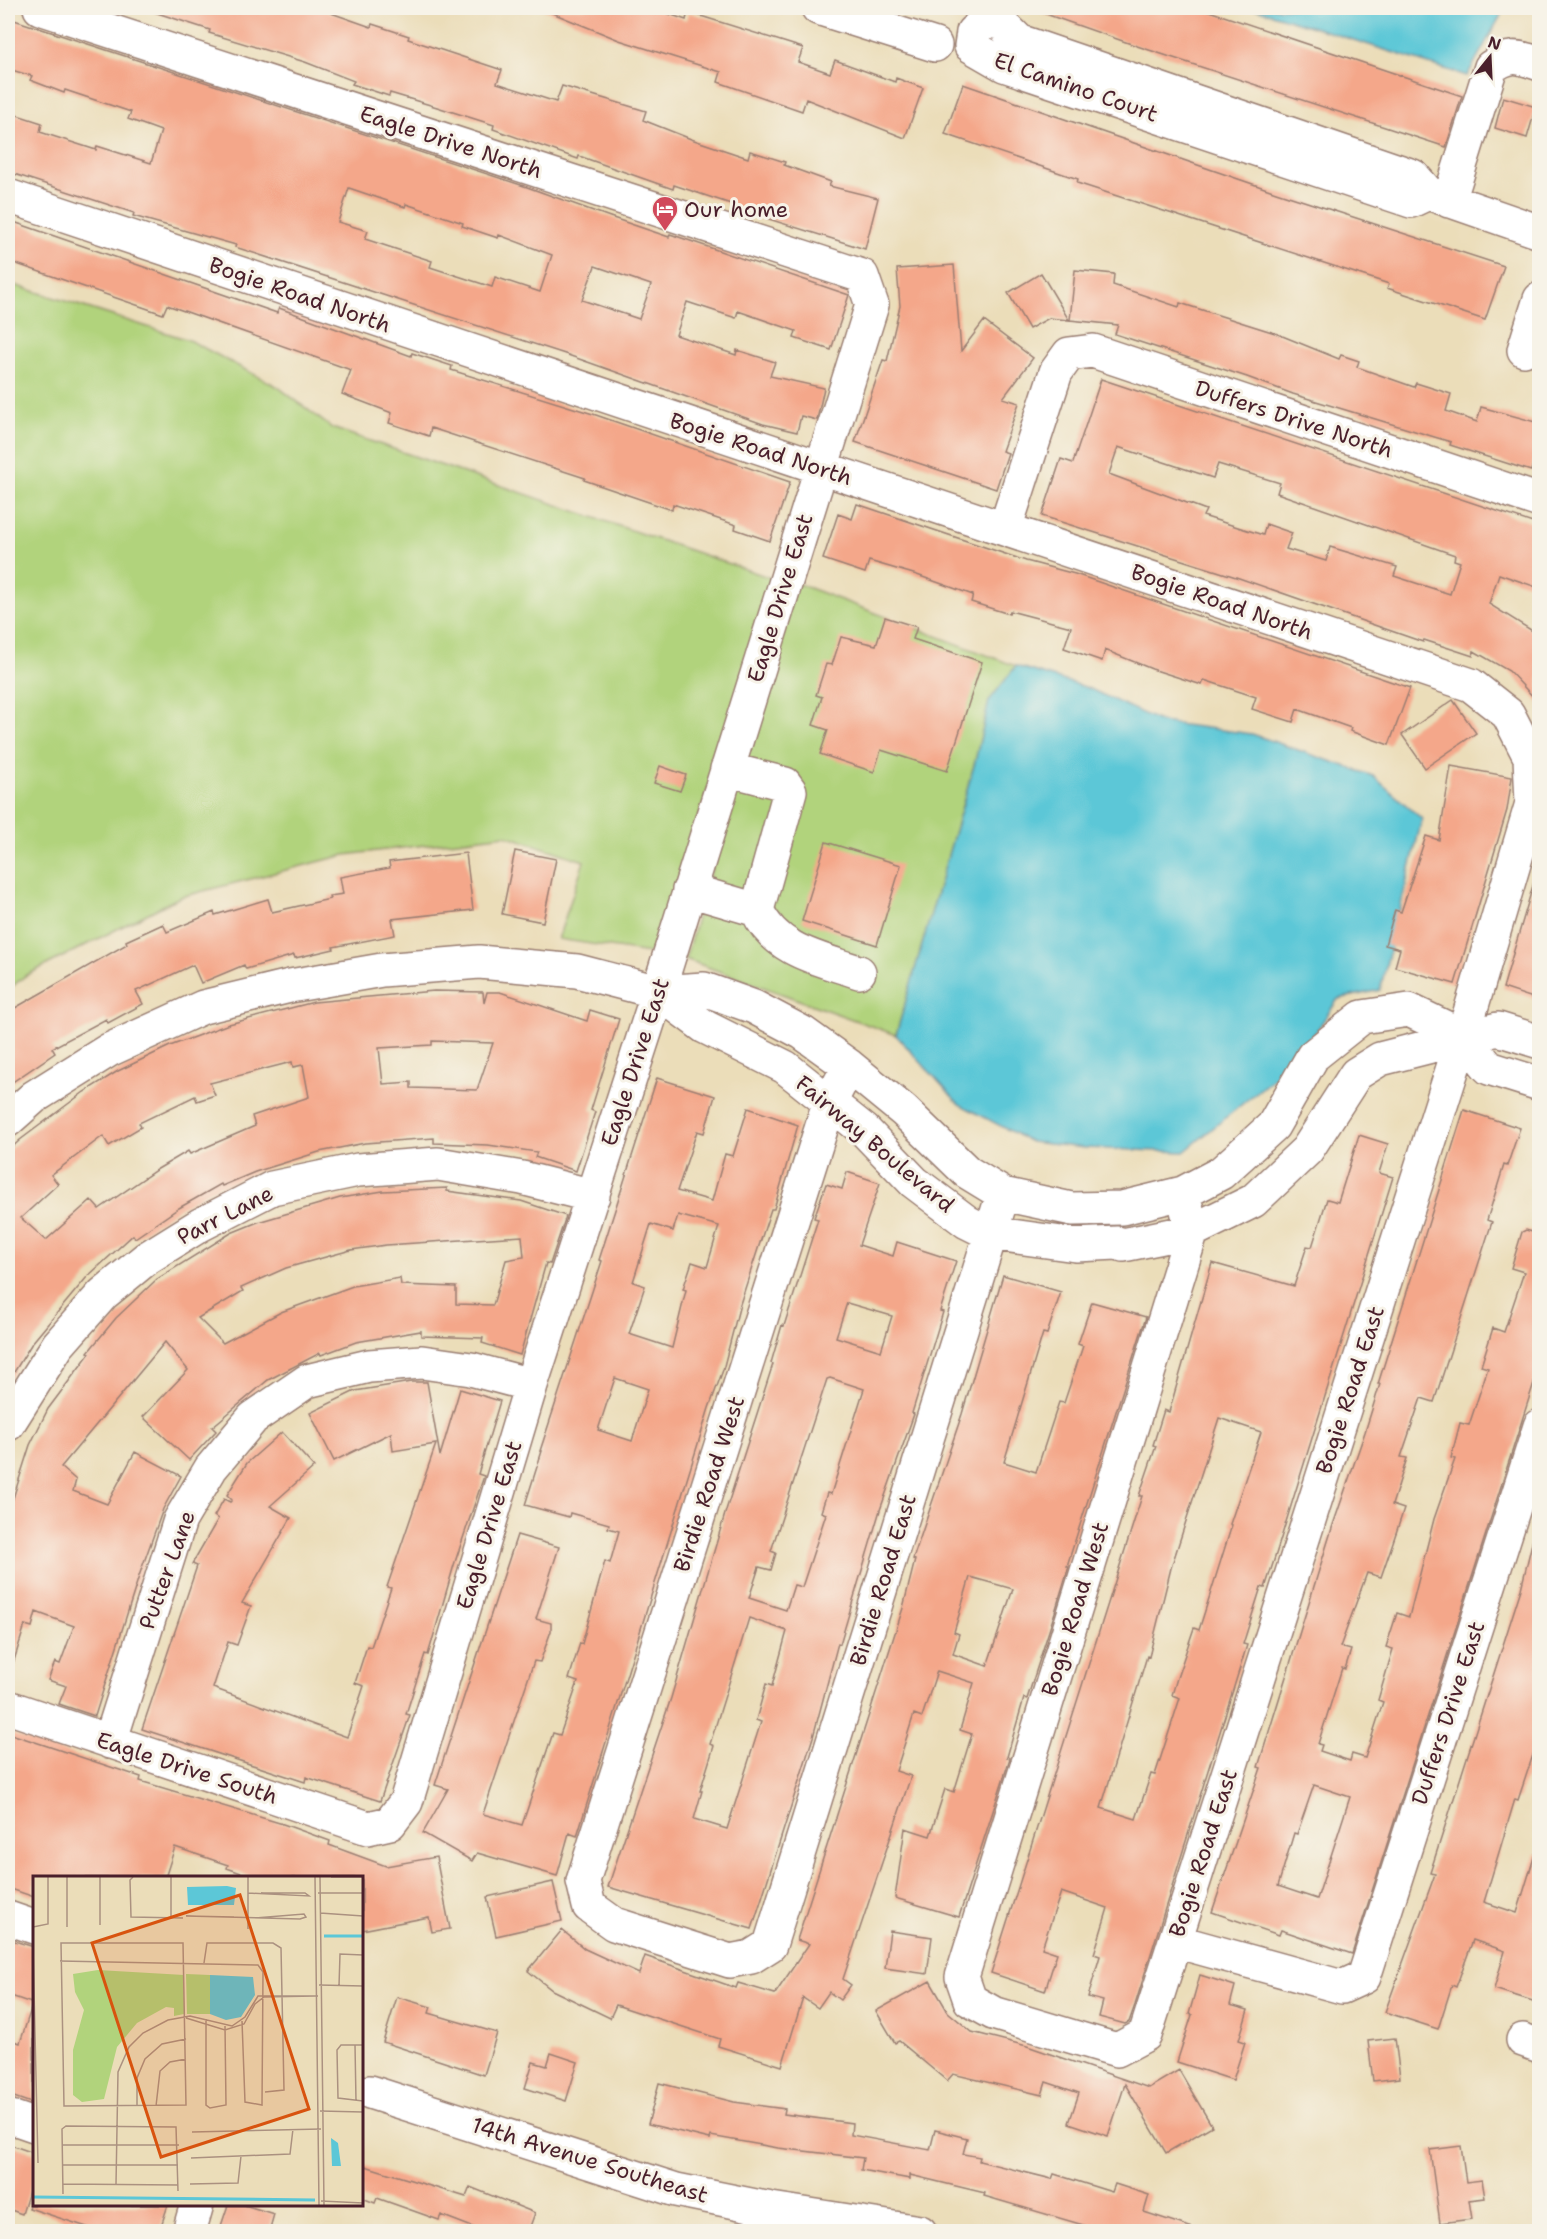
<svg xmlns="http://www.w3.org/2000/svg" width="1547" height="2239" viewBox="0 0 1547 2239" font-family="'Shantell Sans',sans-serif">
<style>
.green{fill:#b1d37c;stroke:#7e7954;stroke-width:1.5}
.water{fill:#5cc7d7;stroke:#537381;stroke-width:1.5}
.building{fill:#f4a78a;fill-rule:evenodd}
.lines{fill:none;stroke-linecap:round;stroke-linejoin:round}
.minor-casing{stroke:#9a7e72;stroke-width:36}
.minor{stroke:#fff;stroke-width:33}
.labels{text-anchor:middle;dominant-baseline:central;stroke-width:6;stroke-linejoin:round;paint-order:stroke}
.street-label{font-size:22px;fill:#4a1f2b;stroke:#f7f3e8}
.poi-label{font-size:22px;fill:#4a1f2b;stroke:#f7f3e8;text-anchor:start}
.inset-river{fill:none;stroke:#5cc7d7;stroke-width:3}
.inset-road{fill:none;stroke:#ab9180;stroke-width:1.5}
.view{fill:#d8530f;fill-opacity:0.15;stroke:#d8530f;stroke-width:3}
.inset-edge{fill:none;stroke:#4a1f2b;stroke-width:3}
</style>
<rect width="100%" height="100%" fill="#f7f3e8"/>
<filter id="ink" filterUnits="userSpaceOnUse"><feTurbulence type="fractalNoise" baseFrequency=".0167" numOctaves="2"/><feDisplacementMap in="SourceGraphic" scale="12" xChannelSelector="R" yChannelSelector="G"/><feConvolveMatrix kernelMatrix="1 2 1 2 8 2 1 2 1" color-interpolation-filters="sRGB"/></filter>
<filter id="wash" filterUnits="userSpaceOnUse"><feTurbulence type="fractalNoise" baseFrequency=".008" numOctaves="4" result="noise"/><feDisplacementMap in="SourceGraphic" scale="24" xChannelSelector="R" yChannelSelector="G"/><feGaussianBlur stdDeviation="1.35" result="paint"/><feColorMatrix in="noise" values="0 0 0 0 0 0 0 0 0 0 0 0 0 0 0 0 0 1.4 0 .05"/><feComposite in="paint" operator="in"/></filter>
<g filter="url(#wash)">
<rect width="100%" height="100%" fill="#ebddb9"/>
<path class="green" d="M8,283L189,340L278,387L332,428L774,579L661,939L649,953L558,939L584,861L505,835L345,855L180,897L25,976L8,990Z
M796,583L1016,666L989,701L975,762L896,1035L685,959Z"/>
<path class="water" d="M1253,8H1505L1467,76Z
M1016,666L1088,688L1161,722L1252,734L1373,776L1422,819L1380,990L1338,999L1299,1057L1184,1152L1085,1148L1031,1142L959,1104L896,1035L975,762L989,701Z"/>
<g id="blocks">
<path class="building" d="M152,8H317L371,27L372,24L409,36L408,39L502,70L497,83L556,102L562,86L646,111L643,120L691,139L748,158L750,151L785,162L784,165L831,182L829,186L878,198L865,249L733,208L734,205L674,185L673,189L579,156L578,159L493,129L494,125L437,107L390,93L389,96L352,84L354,81L305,62L209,33L210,30L151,11Z
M540,8H652L686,20L688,12L803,48L798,62L830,73L835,60L895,82L896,78L923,88L905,138L806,99L802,111L718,82L721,72L619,40Z
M1034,8H1200L1462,96L1446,147L1137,46L1034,10Z
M8,18L527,187L610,217L669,237L670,234L849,295L831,350L794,338L796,331L738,311L736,318L687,302L676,335L736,355L737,350L775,362L770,376L824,388L817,420L801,416L797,432L763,424L565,354L235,247L236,245L133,216L134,213L8,172V112L42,123L40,132L96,150L97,146L151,163L161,131L128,119L131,112L65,90L64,93L30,80L32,76L8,69ZM349,188L405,207L406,204L463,223L462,226L498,238L499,235L552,255L540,292L495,277L492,287L430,267L432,261L365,239L368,231L338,222ZM595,266L651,285L639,319L582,300Z
M963,84L1276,192L1504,266L1485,320L1387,288L1389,284L1077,183L1078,179L945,134Z
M1503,97L1536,107L1527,138L1495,128Z
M8,220L277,313L279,308L411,356L412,353L452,366L451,370L593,414L790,482L770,541L735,529L736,525L673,504L672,510L584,480L585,478L431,428L429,436L389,423L392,413L342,394L351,370L167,305L163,314L8,261Z
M954,265L961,351L984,321L1033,358L1003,398L1019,403L1002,451L1008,453L996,489L855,442L883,360L887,361L900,306L897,269Z
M1075,270L1114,274L1113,285L1179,307L1180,303L1275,333L1339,359L1341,355L1359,361L1357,367L1414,387L1416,383L1451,394L1446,411L1477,422L1481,407L1539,423V444L1531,471L1450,445L1451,442L1293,394L1247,377L1115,334L1118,325L1070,320Z
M1041,273L1069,320L1049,318L1029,329L1008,293Z
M1101,379L1539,525V588L1499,574L1489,604L1539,635V703L1509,671L1474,651L1473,656L1424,640L1423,642L1236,577L1042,516L1061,459L1073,463ZM1118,447L1213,478L1218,464L1280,483L1277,493L1455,555L1454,560L1460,562L1450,594L1394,576L1397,567L1330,547L1326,561L1286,549L1292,533L1266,524L1263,535L1203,516L1206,510L1109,474Z
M857,504L1026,561L1075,574L1410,688L1389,745L1350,731L1351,728L1297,709L1293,722L1252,709L1256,697L1204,680L1202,685L1152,669L1105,650L1102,661L1064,648L1071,627L1010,611L1009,614L971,602L973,595L917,575L869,561L865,573L823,559L838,514L852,519Z
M885,617L917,627L913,639L982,662L947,771L881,750L874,772L820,754L828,730L813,725L822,697L816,695L826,664L832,665L841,637L876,645Z
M1453,700L1476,733L1425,768L1402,735Z
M660,766L686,775L680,791L654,783Z
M1451,766L1512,777L1507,810L1455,984L1395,967L1400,949L1385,945L1395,910L1401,912L1426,836L1439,840Z
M826,842L901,865L877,945L802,921Z
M515,851L556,859L543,922L502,914Z
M466,853L473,910L392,919L395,935L333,947L334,949L295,958L294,955L246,969L244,965L201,983L193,965L136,991L143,1004L108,1023L106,1019L52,1048L55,1053L8,1085V1012L127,944L126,941L163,924L167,932L214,912L215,915L268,899L272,912L330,899L329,896L343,894L340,877L390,868L389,862Z
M1534,882H1539V1000L1503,988Z
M434,991L483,992L484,1003L487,992H500L587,1021L590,1010L619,1019L591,1110L595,1112L576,1171L535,1157L537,1152L488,1145L434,1143V1138L365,1143L319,1152L255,1172L222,1186L221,1184L179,1208L135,1238L133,1235L87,1277L32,1343L8,1382V1151L20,1140L84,1092L118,1071L170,1046L229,1024L314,1002ZM432,1041L493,1043L477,1090L411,1088V1082L383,1084L379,1048L432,1045ZM292,1062L293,1067L303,1065L309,1097L252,1116L255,1126L190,1154L188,1151L156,1170L99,1209L91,1200L46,1240L21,1218L58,1184L51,1175L103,1136L109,1146L141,1127L139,1123L195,1096L197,1101L215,1095L210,1083Z
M657,1078L715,1096L704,1133L697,1131L677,1191L712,1201L725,1154L733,1156L748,1108L798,1125L774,1209H771L740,1304L723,1370L709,1408L577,1836L569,1833L557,1876L477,1853L472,1861L423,1833L448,1789L435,1785L517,1535L559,1547L536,1619L551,1623V1631L540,1662L534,1661L483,1814L522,1825L553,1733L560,1735L578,1682L569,1679L580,1643L582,1644L605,1561L610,1563L619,1531L608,1528L609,1524L570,1513L569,1517L525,1505L542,1451H540L602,1261L599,1260ZM678,1215L719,1226L707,1267L692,1262L683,1289L686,1290L672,1348L629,1334L645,1286L633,1282L651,1224L673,1231ZM615,1378L648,1389L632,1441L598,1430Z
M1464,1110L1520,1128L1507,1166L1504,1165L1487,1220L1492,1222L1434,1402L1421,1398L1401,1457L1407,1458L1392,1505L1404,1509L1392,1545L1381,1577L1367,1573L1340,1647L1351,1650L1345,1669L1342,1668L1318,1744L1322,1745L1320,1751L1350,1761L1352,1754L1365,1758L1383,1702L1378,1700L1393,1649L1386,1647L1397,1613L1409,1617L1434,1519L1455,1459L1451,1458L1460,1423L1469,1425L1488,1368L1481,1366L1493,1328L1504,1332L1524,1272L1511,1268L1522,1232L1526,1230L1539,1234V1367L1352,1954L1281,1930L1279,1935L1212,1912L1261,1768L1258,1767L1333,1525L1365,1432L1380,1384H1378ZM1314,1785L1350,1797L1317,1899L1278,1886L1294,1833L1297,1834Z
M1359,1135L1388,1144L1379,1173L1393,1177L1277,1551L1265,1588L1261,1587L1243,1644L1247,1645L1135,2005L1129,2022L1125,2024L1099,2017L1103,2001L1088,1997L1100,1956L1094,1954L1108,1908L1061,1892L1042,1948L1057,1953L1045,1991L991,1973L1142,1496H1139L1156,1446L1153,1445L1164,1410L1169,1412L1212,1263L1294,1286L1307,1246L1312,1247L1327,1199L1338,1202ZM1219,1418L1261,1432L1230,1524L1232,1525L1199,1630L1194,1628L1177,1678L1172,1695L1180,1698L1155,1775L1151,1774L1136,1819L1101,1808L1147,1656L1149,1657L1171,1568Z
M847,1172L880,1183L859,1245L893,1256L897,1242L956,1261L940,1311L943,1312L912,1413L914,1414L880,1510L840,1644L838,1643L813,1737L752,1929L608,1887L671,1698L727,1507L773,1364L771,1363L782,1325L784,1326L818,1219L814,1218L826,1184L842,1189ZM847,1303L892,1316L881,1351L836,1337ZM830,1378L864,1389L831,1494L827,1493L821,1512L826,1514L802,1587L794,1585L786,1610L749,1598L759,1567L771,1570L776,1553L771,1551L827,1379ZM749,1618L787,1631L772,1686L766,1684L756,1720L761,1722L727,1829L694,1819L702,1791H700L714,1746L710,1744Z
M447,1188V1191L521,1201L566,1216L550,1264L546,1263L520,1355L482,1343L483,1338L421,1336V1331L356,1342L321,1355L320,1353L268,1380L212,1427L216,1431L189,1460L143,1417L188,1370L165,1342L61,1467L76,1480L73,1491L107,1504L135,1452L181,1476L163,1509L139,1576L95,1716L59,1704L66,1686L48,1680L55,1662L60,1664L74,1626L36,1612L32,1627L25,1625L12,1667L8,1666V1514L30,1445L48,1409L90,1353L88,1352L116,1318L157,1279L231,1233L258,1222L340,1198L383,1191ZM522,1236L524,1257L506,1260L493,1305L456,1304V1287L401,1285L400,1278L353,1286L281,1312L223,1343L198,1318L243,1291L241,1288L286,1268L351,1250L386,1245Z
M1003,1275L1061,1292L1047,1334L1043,1333L1004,1462L1036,1472L1059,1402L1064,1403L1083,1346L1078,1344L1092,1302L1146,1317L1067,1566H1069L1055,1612L1027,1699L1024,1698L1007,1757L1010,1758L959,1917L895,1898L905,1828L930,1836L945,1789L954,1792L972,1734L960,1730L974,1683L937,1671L922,1717L914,1714L896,1771L911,1776L843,1979L851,1985L840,2000L829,1992L818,2008L803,1998L782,2066L718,2046L720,2039L616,2005L610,2018L552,1990L528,1971L562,1930L585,1949L639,1974L645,1956L736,1988L738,1983L775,1994L809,1944L797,1940L903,1608L915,1560L913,1559L962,1414ZM970,1577L1013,1589L987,1666L953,1654L959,1634L954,1632Z
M411,1382H427L440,1456L460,1389L500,1401L478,1474L484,1476L454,1565L428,1655L425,1654L406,1714L410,1715L380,1801L306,1777L305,1782L142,1729L197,1566L192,1564L218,1519L214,1516L224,1499L230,1502L232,1500L227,1495L247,1463L282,1432L314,1467L270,1506L291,1518L242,1603L251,1606L237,1645L228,1642L213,1688L347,1737L364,1686L355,1683L367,1646L371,1647L391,1588L387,1587L436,1444L393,1451L391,1433L334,1461L310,1413L355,1391Z
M1534,1535L1539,1536V1737L1518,1800L1515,1799L1484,1902L1517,1913L1535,1854L1539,1855V2003L1494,1989L1505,1951L1473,1940L1456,1987L1452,1985L1438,2029L1385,2012L1435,1874L1430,1873L1521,1589Z
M8,1733L141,1777L140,1781L283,1824L330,1841L329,1845L386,1866L436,1857L450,1929L432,1932L429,1917L362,1930V1878H255L227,1868L228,1865L175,1847L165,1878H34V1897L8,1888Z
M553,1882L562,1921L496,1936L487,1897Z
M890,1931L932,1937L927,1974L885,1968Z
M8,1939L34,1947V2004L8,1995Z
M1200,1975L1235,1986L1230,2005L1248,2010L1239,2040L1245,2042L1233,2080L1177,2062L1192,2015L1189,2014Z
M930,1981L948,2012L972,2032L1027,2046L1149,2088L1179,2070L1212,2126L1166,2153L1125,2084L1108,2136L1069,2123L1079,2093L1046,2082L1042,2095L953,2074L947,2081L899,2041L895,2043L876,2011Z
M397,1997L431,2007L429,2013L497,2033L484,2075L383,2042Z
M31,2009H34V2104L8,2095V2039L20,2043Z
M1395,2038L1400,2078L1373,2081L1368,2041Z
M551,2053L578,2062L566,2101L525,2088L533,2062L547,2066Z
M659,2083L734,2102L785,2109L784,2114L852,2123L851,2135L930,2150L935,2130L967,2138L963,2154L980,2157L979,2161L1052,2179L1054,2174L1112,2192L1115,2184L1149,2195L1144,2212L1193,2228V2232H1107L984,2196L985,2193L910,2175V2179L861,2170L863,2158L778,2148L711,2136L710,2139L648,2124Z
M8,2144L34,2153V2175L22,2214L8,2209Z
M1461,2146L1466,2182L1482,2180L1485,2198L1469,2200L1472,2219L1440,2223L1430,2150Z
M362,2165L466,2197L470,2187L535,2213L528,2232H485L441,2215L439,2220L377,2198L375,2203L362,2198Z
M30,2205H168L159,2232H102L29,2208Z
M228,2205H244L274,2214L269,2232H219Z"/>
</g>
</g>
<g filter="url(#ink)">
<use href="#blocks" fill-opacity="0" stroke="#9a7e72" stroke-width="1.5"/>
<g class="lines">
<g class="minor-casing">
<path id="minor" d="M818,8L935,45
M1428,193L1411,201L1004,65L971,46L973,32L986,20L1001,23L1019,41L1413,176L1428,193L1540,232
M8,196L1471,685L1508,714L1530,757L1532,803L1463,1036L1145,2035L1117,2050L993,2013L970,2000L962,1977L1192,1231L1183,1193
M1449,201L1491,67C1511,53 1518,57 1540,64
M1524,350L1540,299
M1005,529L1056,372L1069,354L1093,351L1540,501
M727,769L785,784L790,791L757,910C775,951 820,959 859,972
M689,890L757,910
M658,992L705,1027L785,1067L864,1130L914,1182L967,1222L989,1233L1076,1245L1117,1243L1123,1245L1192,1231L1253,1201L1307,1150L1356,1074L1380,1059L1498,1029L1540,1042
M849,1066L829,1104L583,1881L589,1906L614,1924L730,1961L751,1957L770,1945L1003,1194
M8,1120L34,1097L109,1050L203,1007L290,986L382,970L479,962L577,971L658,992L704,989L754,1007L803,1033L849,1066L904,1111L967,1172L1003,1194L1072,1209L1122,1208L1183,1193L1221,1173L1273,1126L1313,1056L1362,1017L1409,1010L1463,1036L1489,1068L1540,1084
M8,1424L58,1345L103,1294L147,1258L200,1225L272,1188L358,1170L438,1164L522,1178L593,1196
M8,1707L368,1828L390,1823L406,1802L531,1385L658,992L872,305L862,276L40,8
M110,1742L180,1520L211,1468L253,1418L307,1381L369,1366L422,1362L471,1369L531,1385
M8,1918L34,1927
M1175,1941L1342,1987L1364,1977L1540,1426
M1523,2040L1540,2046
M370,2092L676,2190L771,2209L920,2232
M8,2116L34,2125
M189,2232L197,2204"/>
</g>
<use href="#minor" class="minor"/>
</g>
</g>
<defs>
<g id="hotel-pin" transform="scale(1.35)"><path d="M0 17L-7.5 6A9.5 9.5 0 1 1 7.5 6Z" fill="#d1495b" stroke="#f7f3e8"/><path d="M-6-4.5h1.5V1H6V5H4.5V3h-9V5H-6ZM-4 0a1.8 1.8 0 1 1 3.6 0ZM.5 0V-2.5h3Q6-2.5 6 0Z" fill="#fff"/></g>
</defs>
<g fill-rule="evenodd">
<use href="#hotel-pin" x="665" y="209"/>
</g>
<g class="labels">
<g class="street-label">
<text transform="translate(1076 87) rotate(19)">El Camino Court</text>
<text transform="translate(451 142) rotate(18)">Eagle Drive North</text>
<text transform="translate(300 295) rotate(19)">Bogie Road North</text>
<text transform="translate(1294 419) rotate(18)">Duffers Drive North</text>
<text transform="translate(761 449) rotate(18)">Bogie Road North</text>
<text transform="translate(780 598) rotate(-73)">Eagle Drive East</text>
<text transform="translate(1222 602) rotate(19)">Bogie Road North</text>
<text transform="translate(635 1062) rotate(-72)">Eagle Drive East</text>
<text transform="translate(875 1144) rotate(40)">Fairway Boulevard</text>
<text transform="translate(225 1215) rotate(-27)">Parr Lane</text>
<text transform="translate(1350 1390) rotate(-72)">Bogie Road East</text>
<text transform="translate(709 1484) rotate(-72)">Birdie Road West</text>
<text transform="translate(489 1525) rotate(-73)">Eagle Drive East</text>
<text transform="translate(167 1570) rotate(-70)">Putter Lane</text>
<text transform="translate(883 1580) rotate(-73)">Birdie Road East</text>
<text transform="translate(1075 1609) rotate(-73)">Bogie Road West</text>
<text transform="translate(1448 1713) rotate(-72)">Duffers Drive East</text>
<text transform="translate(187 1768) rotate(18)">Eagle Drive South</text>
<text transform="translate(1203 1853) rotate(-72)">Bogie Road East</text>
<text transform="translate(590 2160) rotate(17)">14th Avenue Southeast</text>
</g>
<g class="poi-label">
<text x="684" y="209">Our home</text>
</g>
</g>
<g transform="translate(33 1876)">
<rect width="330" height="330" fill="#ebddb9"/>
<path d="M65,94L151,99V138L141,140V132L133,131L104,147L84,171L71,223L49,226L40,219V174L51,134L42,116L40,98ZM153,98L177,99V138H154Z" fill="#b1d37c"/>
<path d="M194,10L203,12L201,29H155L154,11ZM177,99L220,101L222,119L208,141L193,144L177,138ZM298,262L305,267L308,290H299Z" fill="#5cc7d7"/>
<path class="inset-river" d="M291,60H330M0,321L282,324"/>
<path class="inset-road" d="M34,1V51M100,1L97,4L98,41L150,42M138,1V43M215,1V53M282,1L286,329M287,1L291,329M298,1H330M215,17L276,20L272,17H228M285,17H330M287,37L330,40M201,41L153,40L267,43L273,41L271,38L222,42M67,49V1M0,51L15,48V1M28,67H150L153,229L31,230ZM0,70L5,287M27,85L225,89L230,96L229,229L212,226L209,145M171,87L174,67H240L248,72L251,214L232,216M286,109L330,110M306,110L307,78L330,79M153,142L192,154L211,148L222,128L231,121L282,120M173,143V229L177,232L193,229L192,150M322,169L323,225M330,169H308L304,174L305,222L330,225M104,230V202L112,183L129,168L153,163M123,230L127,195L137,186L153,183M287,235L330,236M159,256L288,253M30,269H146M158,282L257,278L260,253M30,289H145M30,308L145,309M83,308L85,196L96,171L110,157L135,144L157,140L199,150L212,141L225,120H285M157,308L205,307L208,280M30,318L29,253L33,250L143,251L145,315M288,325L330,327"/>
<path class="view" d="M207,19L276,233L128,281L59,67Z"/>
<rect width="330" height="330" class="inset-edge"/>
</g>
<rect width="1547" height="2239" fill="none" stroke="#f7f3e8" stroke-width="30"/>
<g transform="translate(1490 57) rotate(18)" stroke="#f7f3e8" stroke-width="4.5" paint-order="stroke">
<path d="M0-4.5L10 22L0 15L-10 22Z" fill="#4a1f2b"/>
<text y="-9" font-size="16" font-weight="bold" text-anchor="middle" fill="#4a1f2b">N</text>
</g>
</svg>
